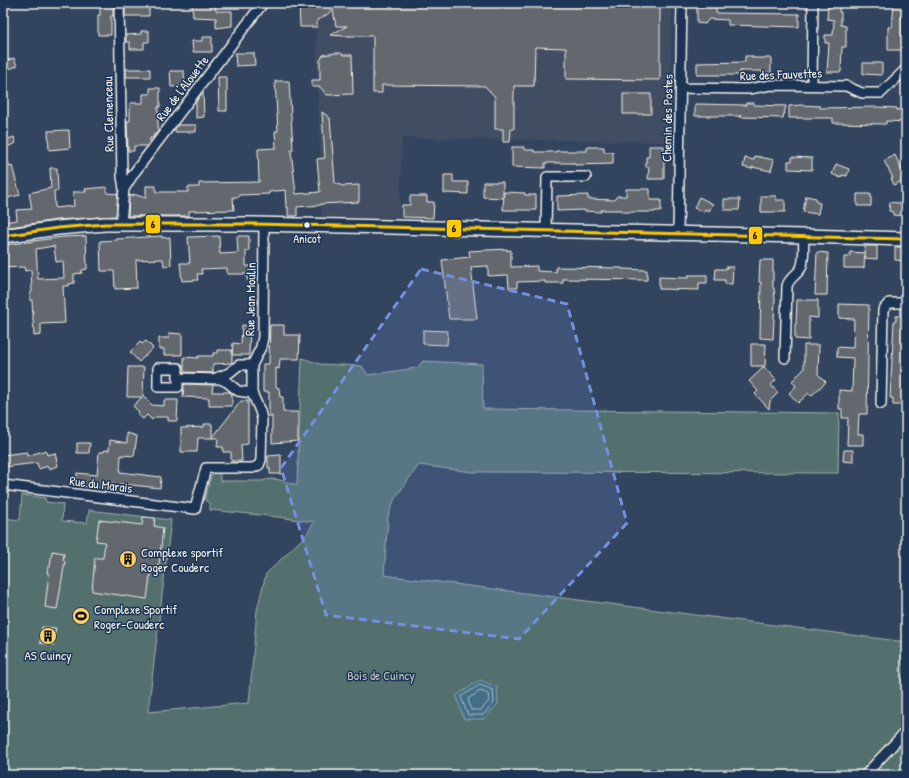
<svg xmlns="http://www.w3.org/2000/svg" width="909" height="778" viewBox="0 0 909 778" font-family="'Patrick Hand',sans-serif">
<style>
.built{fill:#414e63}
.green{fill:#53706e;stroke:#a4b0ab}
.water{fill:#426e88;stroke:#89a2ae}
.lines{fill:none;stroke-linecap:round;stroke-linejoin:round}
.shore{stroke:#adbdc2;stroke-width:1}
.building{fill:#64676e;stroke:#f4f1e8;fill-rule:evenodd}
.street-casing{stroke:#f4f1e8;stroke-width:12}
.secondary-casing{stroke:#f4f1e8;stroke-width:16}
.street{stroke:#1d3557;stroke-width:9}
.secondary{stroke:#1d3557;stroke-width:13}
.bus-1-casing{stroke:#1d3557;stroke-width:6}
.bus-1{stroke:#ffc904;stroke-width:3}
.marked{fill:#738fde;fill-opacity:0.2;stroke:#738fde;stroke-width:3;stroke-dasharray:8 5;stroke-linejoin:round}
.bus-dot{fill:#f4f1e8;stroke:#1d3557;stroke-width:1.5}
.labels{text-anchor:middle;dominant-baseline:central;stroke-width:3;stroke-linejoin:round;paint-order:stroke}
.bus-label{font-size:12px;fill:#f4f1e8;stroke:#1d3557}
.street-label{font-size:13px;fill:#f4f1e8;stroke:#1d3557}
.poi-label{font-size:13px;fill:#f4f1e8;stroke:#1d3557;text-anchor:start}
.park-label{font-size:13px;fill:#bcc4bd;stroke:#1d3557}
.line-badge{stroke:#1d3557;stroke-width:1.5}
.pale-badge-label{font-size:11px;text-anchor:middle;font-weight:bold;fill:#111}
</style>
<rect width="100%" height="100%" fill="#32445e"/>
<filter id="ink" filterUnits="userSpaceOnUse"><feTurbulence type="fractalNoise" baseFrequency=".025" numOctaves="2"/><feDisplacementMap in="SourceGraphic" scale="8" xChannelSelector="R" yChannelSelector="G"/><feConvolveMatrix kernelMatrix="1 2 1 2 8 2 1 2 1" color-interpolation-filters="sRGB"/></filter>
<g filter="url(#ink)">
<path class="built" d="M315,3H672L670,142L402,138L400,218L322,217Z"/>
<path class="green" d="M302,358L320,364L362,366L368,375L417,368L423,361L482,364L483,409L839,413L838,473L472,472L419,465L395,498L388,516L384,575L906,642V775H3V518L20,520L22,495L45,498L46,502L63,504L62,521L87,523L89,510L171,520L148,712L249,703L257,610L266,574L307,534L314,522L270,516L210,510V504L206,501L205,497L211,476L214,473H220V481H262C274,476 286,482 297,485Z"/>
<path class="water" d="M480,680L497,687L498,704L484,719H464L456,696Z"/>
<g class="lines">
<path class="shore" d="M480,685L493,690L494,703L483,715H468L461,697Z
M481,691L488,694L489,701L481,710H471L468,699Z"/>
</g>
<path class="building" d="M100,3H113V16H111V35H98V15H100Z
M125,3H149V16H125Z
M215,3L216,11H232V26L216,28V18L193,17L192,4Z
M299,3H660V80L566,79V48L535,47L534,86H514V129H511L510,142H503V129H495V97L485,86L382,85V93H373V36H343L330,35L347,26H336L333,10L322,18L317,20V27H300Z
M828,3H840L839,12H841V25L846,26V47H842L841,72H827L829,43H825V35H833L834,20L827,19Z
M894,3H905V15H902V41H905V50H888V27H892Z
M697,7H716V13L799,14V27L728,25V20L709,19L705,24L697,23Z
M141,31H149V42H144V49H130V42H126V35L141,34Z
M202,37H212V52H193L192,41H202Z
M235,53H254L255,65L236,66Z
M336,53H341L343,55H352L353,94L327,95L320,87H312V80H320V61L323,55Z
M745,56H753L752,58H771V73H762V71H740V75H697V63L745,62Z
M14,58L17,66L3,71V62Z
M863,63H882V75L863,74Z
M126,69H150V77H126Z
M170,71H184L185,86L171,87Z
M218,77H227V111H219Z
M275,81H289L293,150H291L296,194L320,192L317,159L325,158L322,112L330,118L335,183L343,186L359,185V202L321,204V205L297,207V216H288V207H286L285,190L269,192V194L239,195V197H233L234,210L189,211V216H128L129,195L133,196V194L146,198V186H156V192H188V187H199V183L259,182L258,149L276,148L275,131H278Z
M150,88H160V107H158V131L156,134H154L153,138H150V142L147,146H134V151H128L127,121H130V103H143V94H150Z
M203,91L204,117L196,118V102Z
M623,94H651V114H623Z
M746,103H754V105L786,106L783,118L739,117L742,116H695V104L746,105Z
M801,105L820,106V108L878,107L897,108V110H906V122L886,121V124L833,123V118H789V106Z
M178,125H196V132H175V129Z
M69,130L70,148L49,150L48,131Z
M14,137L16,143L3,149V141Z
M649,146H664V179H648L649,167H646V157H649Z
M512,147H524V150H534V152H556V151H587V147H604V152H613V164L575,165V163H545V168L512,167Z
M3,151H4L10,167L12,166L20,195L3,199Z
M895,155L905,177L901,179L902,181L894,185L891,178H893L884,161Z
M755,156L774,160L771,171L752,167V169L743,167L745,158L754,160Z
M792,157L812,158V170L788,169V161H792Z
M836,164L849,169L847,176L842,175L841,178L832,174Z
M50,168H57L58,191H54L55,208L74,206L73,192H86L85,189L107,187V193L118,194L116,216L57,220L3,228V222L17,220L16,210L32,209L29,193L51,188Z
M444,175H453V182H468V194L444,193Z
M483,182H503V198L483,197Z
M626,189H650V200H661V211H655V212H622V210H601V212L584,211V210L557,211V196L588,195V199L614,200L617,196H626Z
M504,192L525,193V195H536V210H503Z
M857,194H871V206H857Z
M410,196H427V202H434L433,218L402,217V205H410Z
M761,196H776V200H785V212H761Z
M806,196L816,198V202L820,203L818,214L803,212Z
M699,197L713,204L709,211L705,209L704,212L694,208Z
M724,199H740L739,210H724Z
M890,202L906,204V216L893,215V212L889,211Z
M86,236L87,269L82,270V273L74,274V283L69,284V286H63L65,323L41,324V335L34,336L32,300L30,301V293L32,292L31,270L25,271L24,267L3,268V261L6,260L5,245L63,237ZM54,246L56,262L63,261L64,278L38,279L36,249Z
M162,236V238L170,237L171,265L164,266L163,259L136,260L137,288L115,289L114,271H101L100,241L117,240V239Z
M219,236L220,254L238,253L237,236H249V251H246V266H254L255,279L247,280V274H227V268L201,269L202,274H197L198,280L182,281L180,263H190L188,237Z
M865,246H877V259L865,258Z
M895,247H906V261L895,260Z
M507,249V251L511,250V267L537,266V271L556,272V267L622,268V269L647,270V280L563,279V283H545V281L517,282V288H509L508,275L488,276V266L471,267L477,319H449L442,260L470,257L469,251Z
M817,252L828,253L827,295H815Z
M850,252L865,253L864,268H844V257H850Z
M760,260H773V288H774L775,300L773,339L760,338L761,282H759Z
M726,267H733L732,284H725V280H715L716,269H726Z
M688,275H707V283H699V290L659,289V277L688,278Z
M797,300H818V318L809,317V340L795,339V324H796Z
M839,304L869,305L867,414H859L858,434H863V445H847L848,418H842V409H839V390L852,391L853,358L837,357V347L853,348L854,319L839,318Z
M896,316H906L905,405H893V398H890L894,321H896Z
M242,325L250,326L249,355H232L233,343L241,344Z
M270,325H284V335H300L299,359H280L279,369L276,368V387L279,388L280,397H283V412H298V441L272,443V416H269V392H263V364H269Z
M423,330L448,331L447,345L423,344Z
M169,333L182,334V355H164V349H159V338H169Z
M146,341L153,348L139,362L130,352L140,342L142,344Z
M751,344H766L765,366H751Z
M804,345H819L818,374L826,382L811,396L809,393L798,403L789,393L796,386L792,381L804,369Z
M218,350H232V363L213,364V373L184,372V357L198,358V356H213V353H218Z
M128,367H144L143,396L152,405L164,406V400H178L177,421H168V417H155L152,420L147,415L143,419L137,414L139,412L133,406L142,397H127Z
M764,367L776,380L771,385L778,393L770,401L769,409L755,394L758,391L749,381Z
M184,384L213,385L212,392H230L232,394V406H209V398L183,397Z
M241,401H248V444L241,445L242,461H231V452H223V447H217L218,438H212Z
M204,424H212V438H198L197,452H181V428L204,427Z
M127,433L137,436L134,456L121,455L120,472L161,477L160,488L112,483V488L76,486L77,473L97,475L99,452H104V450H109L110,440L127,443Z
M77,443H90L89,453H77Z
M46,450L47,455L55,453L58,466L49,469L48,466L39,469L37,463L3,467V455L27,452V456Z
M844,450H853V462L843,461Z
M281,455V474H270V468H268V456Z
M143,517L155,518L154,526L163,528L159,565H157L156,571L152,570L151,576H150L147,599L92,591L95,558H103L105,542L96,541L99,520L142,525Z
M52,551L64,553L63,560L65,561L57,609L45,607L49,574L47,573L48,567H50Z
M42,627L56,628L53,645L40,643Z"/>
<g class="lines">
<g class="street-casing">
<path id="street" d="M119,3L122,176L124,189L121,224
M812,85L813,3
M681,88L749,89L771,85L846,86L862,93H881L906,69
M124,189L134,173L263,3
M546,230L547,177H586
M678,234L682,3
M785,358L787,286C789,278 797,275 801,268C805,260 803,245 804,236
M158,368H178V387H158Z
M178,378L220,379L227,382L238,391L252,393
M216,378L229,373L239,365H252
M881,404L883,310L889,303H906
M3,485L195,509L206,468H253L259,465L261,460L262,419L260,411L252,393V365L261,347L263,337L264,224
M865,775L906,731"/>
</g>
<g class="secondary-casing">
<path id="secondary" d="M3,236L58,228L105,224H254L804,236L906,239"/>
</g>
<use href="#street" class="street"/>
<use href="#secondary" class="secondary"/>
<g class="bus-1-casing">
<path id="bus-1" d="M3,236L58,228L105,224H254L906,239"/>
</g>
<use href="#bus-1" class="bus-1"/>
</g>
</g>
<path class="marked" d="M421,269L567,304L627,523L519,639L326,615L281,468Z"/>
<defs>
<g id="building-disc" transform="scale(0.9)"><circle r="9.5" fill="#ffd166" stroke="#1d3557"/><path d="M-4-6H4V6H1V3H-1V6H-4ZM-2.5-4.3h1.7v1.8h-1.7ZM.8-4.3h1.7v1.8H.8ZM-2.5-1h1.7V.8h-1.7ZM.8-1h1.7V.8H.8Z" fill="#111"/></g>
<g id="stadium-disc" transform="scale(0.9)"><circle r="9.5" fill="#ffd166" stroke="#1d3557"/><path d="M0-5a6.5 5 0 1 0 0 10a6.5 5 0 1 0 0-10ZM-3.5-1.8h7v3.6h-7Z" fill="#111"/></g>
</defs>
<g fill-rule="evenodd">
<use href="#building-disc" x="128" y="559"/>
<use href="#stadium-disc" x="81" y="616"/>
<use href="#building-disc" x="48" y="636"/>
</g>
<circle class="bus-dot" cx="307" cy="225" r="3.5"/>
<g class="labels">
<g class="bus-label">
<text x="307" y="238">Anicot</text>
</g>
<g class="street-label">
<text transform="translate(781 74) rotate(-2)">Rue des Fauvettes</text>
<text transform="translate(182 88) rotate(-53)">Rue de l'Alouette</text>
<text transform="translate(108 114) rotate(-91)">Rue Clemenceau</text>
<text transform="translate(667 118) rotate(-89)">Chemin des Postes</text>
<text transform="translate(250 299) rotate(-89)">Rue Jean Moulin</text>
<text transform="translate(101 484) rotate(7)">Rue du Marais</text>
</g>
<g class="poi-label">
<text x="141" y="552">Complexe sportif<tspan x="141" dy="15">Roger Couderc</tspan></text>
<text x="94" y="609">Complexe Sportif<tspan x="94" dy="15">Roger-Couderc</tspan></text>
<text x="48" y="655" text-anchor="middle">AS Cuincy</text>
</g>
<g class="park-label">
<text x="381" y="675">Bois de Cuincy</text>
</g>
</g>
<g class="line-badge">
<rect x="145" y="214" width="16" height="20" rx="4" fill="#ffc904"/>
<rect x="446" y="219" width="16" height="19" rx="4" fill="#ffc904"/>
<rect x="748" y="226" width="15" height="19" rx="4" fill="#ffc904"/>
</g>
<g class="pale-badge-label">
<text x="153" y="228">6</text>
<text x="454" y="232">6</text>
<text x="755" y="239">6</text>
</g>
<rect width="909" height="778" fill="none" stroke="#1d3557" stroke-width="16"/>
<rect x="8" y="8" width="893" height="762" fill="none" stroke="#f4f1e8" stroke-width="1.5" filter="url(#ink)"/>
</svg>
